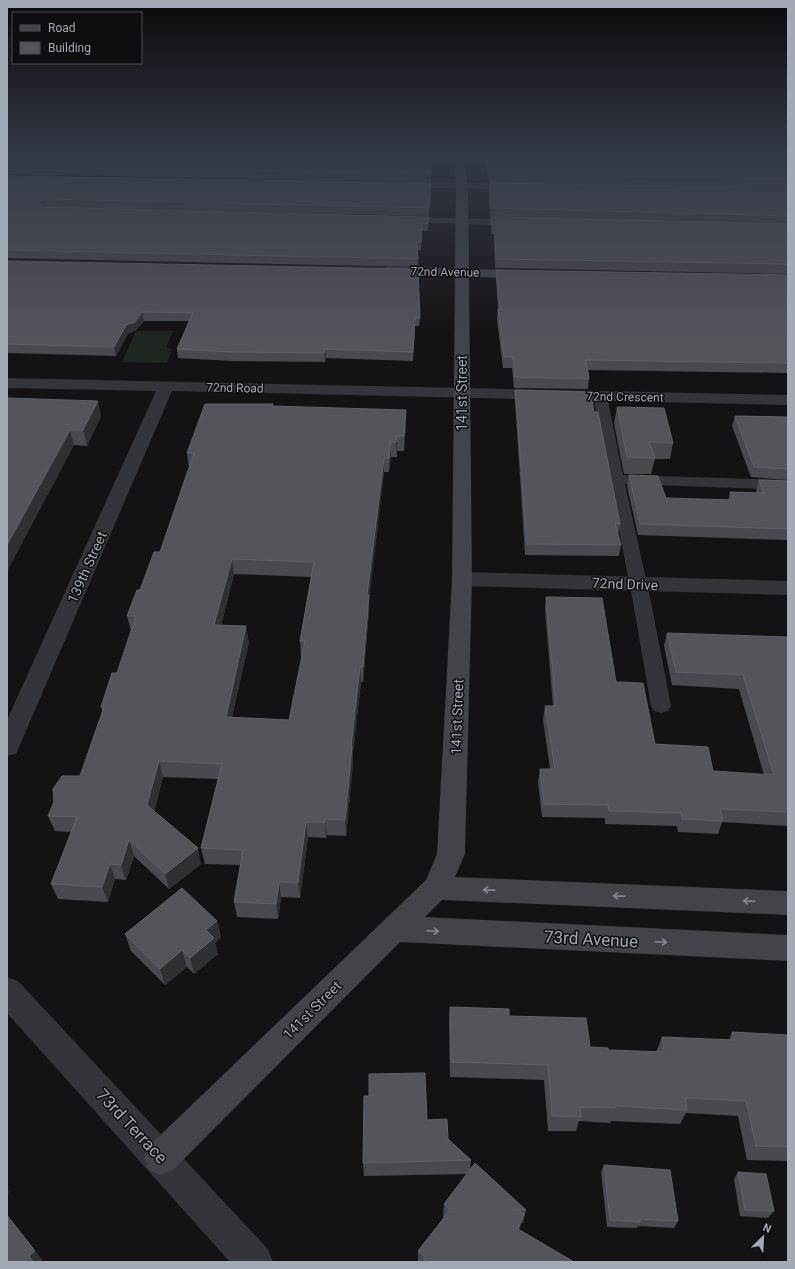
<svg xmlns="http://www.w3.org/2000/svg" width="795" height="1269" viewBox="0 0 795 1269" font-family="Roboto,sans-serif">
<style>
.green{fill:#1f2720}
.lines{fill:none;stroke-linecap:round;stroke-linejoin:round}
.lane{fill:#34353a;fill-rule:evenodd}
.street{fill:#34353a;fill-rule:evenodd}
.secondary{fill:#42444a;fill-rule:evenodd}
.wall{fill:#494a50;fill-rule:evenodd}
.shaded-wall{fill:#2f3034}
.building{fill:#53555b;stroke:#5f6269;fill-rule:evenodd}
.oneway{stroke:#828690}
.labels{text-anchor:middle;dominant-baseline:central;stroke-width:3;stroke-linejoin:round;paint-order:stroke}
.far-street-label{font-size:12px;fill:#a4aab5;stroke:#0e0e10}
.street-label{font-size:14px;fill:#a4aab5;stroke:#0e0e10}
.near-street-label{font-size:17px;fill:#a4aab5;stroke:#0e0e10}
</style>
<rect width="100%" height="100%" fill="#131315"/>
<path class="green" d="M136,331H173L166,347L172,349L167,363L122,362Z"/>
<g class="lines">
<path class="lane" d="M405,217L515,220L520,223L515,226L401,222L400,220L401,218Z
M600,392L605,393L607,396L623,475L788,480V490L625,484L651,602L671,706L668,711L661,713L654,711L651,706L633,602L593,396L595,393Z"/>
<path class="street" d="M400,182L520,184L526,187L520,190L396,187L394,185Z
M7,378L788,395V405L172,391L19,747L16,754L7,756V720L156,391L7,388Z
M462,572L788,581V595L462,586L455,584L452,579L455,574Z
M7,977L18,981L268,1249L273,1262H230L7,1013Z"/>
<path class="secondary" d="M454,157H464L468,186L469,269L525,270L530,271L532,274L530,277L525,278L469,277L472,579L465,854L455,877L788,891V915L442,900L425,917L788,935V961L400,942L173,1170L161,1175L149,1170L144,1158L149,1146L426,880L437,854L452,579L455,276L389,275L384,274L382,271L384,268L389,267L455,268L456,186Z"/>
</g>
<path class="wall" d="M7,157H432L431,182L7,174Z
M485,157L788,158V188L489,183Z
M7,176L431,183L429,216L45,207L429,217L428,231H422L421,250H418V267L7,258Z
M490,183L788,188V274L495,268L494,234H491V217H490L489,192Z
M7,261L420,318L419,326H415L413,361L326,358L325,362L232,361L178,358L177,349L189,321H144L136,330L128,334L116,356L7,353Z
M496,270L788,275V373L588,370L589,379L588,389L514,388L512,368H503L497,319L498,309L496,279Z
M515,390L594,412L620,524L618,534L621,545L619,556L525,555L515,400Z
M7,398L101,416L87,446L74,445L7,571Z
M273,404V406L406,425L404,451H397V457H391L389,472H384L369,599V610L363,682H361L353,752V763L346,836L327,835L326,838L308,837L300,898L281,897L278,919L237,917L234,902L241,865L205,864L201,848L218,779L163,777L154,811L201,864L169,889L134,856L126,880L115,879L108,902L58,899L51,884L71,832L55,831L48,816L80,776L103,712L101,707L117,673L131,631L127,616L160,552L189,468L187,453ZM234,574L311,577L300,641L301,656H302L289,720L232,717L249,642L221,626Z
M617,407L673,443L670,459H655L651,474H624L614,423Z
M735,416L788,417V480L751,477L732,426Z
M629,475L666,498L728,500L730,492L757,493L756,490L759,480L788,481V540L638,535L627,486Z
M546,597L616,682L655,744L713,771L764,775L739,689L672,685L664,646L667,633L788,637V826L722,822L718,834L678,832L677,826L605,824V818L542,817L538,782L540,769H550L543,720L545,706H553L545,610Z
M217,921L221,937L215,943L218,954L194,974L187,967L165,985L131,951L125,934Z
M450,1007L509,1016L590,1047L608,1050L656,1052L662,1037L729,1040L732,1032L788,1035V1161L747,1160L738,1116L686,1113L680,1124L611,1121L610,1123L579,1121L576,1131H548L544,1080L450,1077L449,1023Z
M427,1120L471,1160L470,1170L526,1210L523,1223H521L519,1230L574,1262H418V1251L444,1218L443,1217L444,1204L467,1174L364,1176L363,1163Z
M604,1165L678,1221L674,1228L638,1226L637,1228L607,1227L601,1172Z
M738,1172L774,1211L768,1218L740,1216L734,1179Z"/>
<path class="shaded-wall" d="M44,199L46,206L40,211L38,203Z
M422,223V231L421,250V242Z
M142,312L144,321L136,330L128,334L116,356L114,347L126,325Z
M415,318V326L413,361V352Z
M325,349L326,358L325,362L324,353Z
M98,401L101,416L87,446L83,430Z
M406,410V425L404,451V436Z
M70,430L74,445L7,571V545Z
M397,436V457L396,442Z
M391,442V457L389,472V458Z
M384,458V472L369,599V610L363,682V667L367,595Z
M232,559L234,574L217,641L214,625Z
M246,626L249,642L228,733L226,717Z
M360,667L361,682L353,752V763L346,836L345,820L351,747Z
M159,761L163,777L152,821L147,805Z
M325,819L327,835L326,838L325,822Z
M306,822L308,837L300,898L298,883Z
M129,840L134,856L126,880L121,865Z
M198,848L201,864L169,889L165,874Z
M110,864L115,879L108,902L102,887Z
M279,882L281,897L278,919L276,904Z
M217,921L221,937L215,943L218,954L194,974L190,958L206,930Z
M182,950L187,967L165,985L160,969Z
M7,1189L9,1192L7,1194Z
M524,1214L521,1226L515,1242L518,1229Z
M7,1215L44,1262H33L29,1256Z"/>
<path class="building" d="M7,157H432L431,174L7,167Z
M487,157L788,158V179L489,174Z
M7,176L431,183L429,208L44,199L38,203L41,207L429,217L428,223H422L421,242H417L418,259L7,250Z
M490,183L788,188V216L490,208Z
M491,217L788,224V264L496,259L494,225H491Z
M7,261L418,269L420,318H415L413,352L325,349L324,353L231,352L177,349L193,313L142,312L135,322L126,325L114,347L7,344Z
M496,270L788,275V363L586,360L589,379L515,377L513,357H504L498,309H500Z
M515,390L591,392L594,412H598L620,524L615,523L621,545L527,544Z
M7,398L98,401L83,430H70L7,545Z
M205,404H273L272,406L406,410L404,436H397L396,442H391L389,458H384L367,595H369L363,667H360L351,747H352L345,820L325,819V822H306L298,883L279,882L276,904L234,902L243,850L201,848L222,764L159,761L147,805L198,848L165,874L129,840L121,865L110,864L102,887L51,884L77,817L48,816L54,802L53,789L62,776H80L104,707H101L112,673H117L136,616H127L137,590H140L154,552H160L194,453H187ZM232,559L314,562L300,641H305L289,720L226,717L246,626L214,625Z
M617,407L664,408L673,443L649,442L655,458L627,457Z
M735,416L788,417V469L754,467Z
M629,475L658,476L666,498L733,500L730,492L764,493L759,480L788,481V529L640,524Z
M546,597L602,598L616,682L643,683L655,744L708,747L713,771L774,775L743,675L676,672L667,633L788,637V812L720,809L723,821L682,819L681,813L609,811L608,805L544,804L540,769H555L545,706H556Z
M182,888L217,921L206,930L214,938L190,958L182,950L160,969L125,934Z
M450,1007L509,1009V1016L586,1018L590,1047L608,1048V1050L664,1052L662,1037L734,1040L732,1032L788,1035V1147L756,1146L746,1101L686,1098L687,1110L615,1106V1108L580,1107L581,1117L552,1116L548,1065L451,1062Z
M425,1073L427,1120L447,1119L448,1139L471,1160L363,1163L364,1096H369V1074Z
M475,1163L526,1210H517L524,1214L518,1229L574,1262H423L426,1258L418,1251L450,1210L444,1204Z
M604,1165L670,1170L678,1221L640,1219V1222L610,1220Z
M738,1172L766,1174L774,1211L745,1210Z
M7,1215L35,1251L29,1256L33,1262H7Z"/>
<defs><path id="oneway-shaft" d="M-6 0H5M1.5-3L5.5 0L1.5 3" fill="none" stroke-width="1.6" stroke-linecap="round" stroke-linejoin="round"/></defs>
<g class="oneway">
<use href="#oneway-shaft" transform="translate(489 890) rotate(-178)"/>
<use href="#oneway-shaft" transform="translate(619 896) rotate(-178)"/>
<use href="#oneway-shaft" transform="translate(749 901) rotate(-178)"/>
<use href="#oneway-shaft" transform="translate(433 931) rotate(3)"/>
<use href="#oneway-shaft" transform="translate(661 942) rotate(3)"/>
</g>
<linearGradient id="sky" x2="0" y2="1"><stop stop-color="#0a0a0c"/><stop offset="0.47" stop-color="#333946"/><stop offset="1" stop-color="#333946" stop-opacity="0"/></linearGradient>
<rect width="795" height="335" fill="url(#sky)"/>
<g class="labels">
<g class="far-street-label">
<text transform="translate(445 272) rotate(1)">72nd Avenue</text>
<text transform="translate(235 388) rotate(1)">72nd Road</text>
<text transform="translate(625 397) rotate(1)">72nd Crescent</text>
</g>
<g class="street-label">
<text transform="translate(462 393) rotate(-90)">141st Street</text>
<text transform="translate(87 567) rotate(-66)">139th Street</text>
<text transform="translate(625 584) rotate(2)">72nd Drive</text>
<text transform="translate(457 717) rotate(-88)">141st Street</text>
<text transform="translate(312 1010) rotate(-45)">141st Street</text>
</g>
<g class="near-street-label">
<text transform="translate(591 939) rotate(3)">73rd Avenue</text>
<text transform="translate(132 1126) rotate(47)">73rd Terrace</text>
</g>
</g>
<rect width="795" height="1269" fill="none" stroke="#a4aab5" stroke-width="16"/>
<rect x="12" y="12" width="130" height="52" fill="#0e0e10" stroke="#4a4c52"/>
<rect x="20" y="25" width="20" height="6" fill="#42444a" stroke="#4a4c52"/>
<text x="48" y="32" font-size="12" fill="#a4aab5">Road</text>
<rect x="20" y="42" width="20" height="12" fill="#53555b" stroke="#4a4c52"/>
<text x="48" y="52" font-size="12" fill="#a4aab5">Building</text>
<g transform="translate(763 1237) rotate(24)" stroke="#0e0e10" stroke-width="3" paint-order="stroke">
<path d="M0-3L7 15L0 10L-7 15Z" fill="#a4aab5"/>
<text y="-6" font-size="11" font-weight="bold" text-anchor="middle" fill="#a4aab5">N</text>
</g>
</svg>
